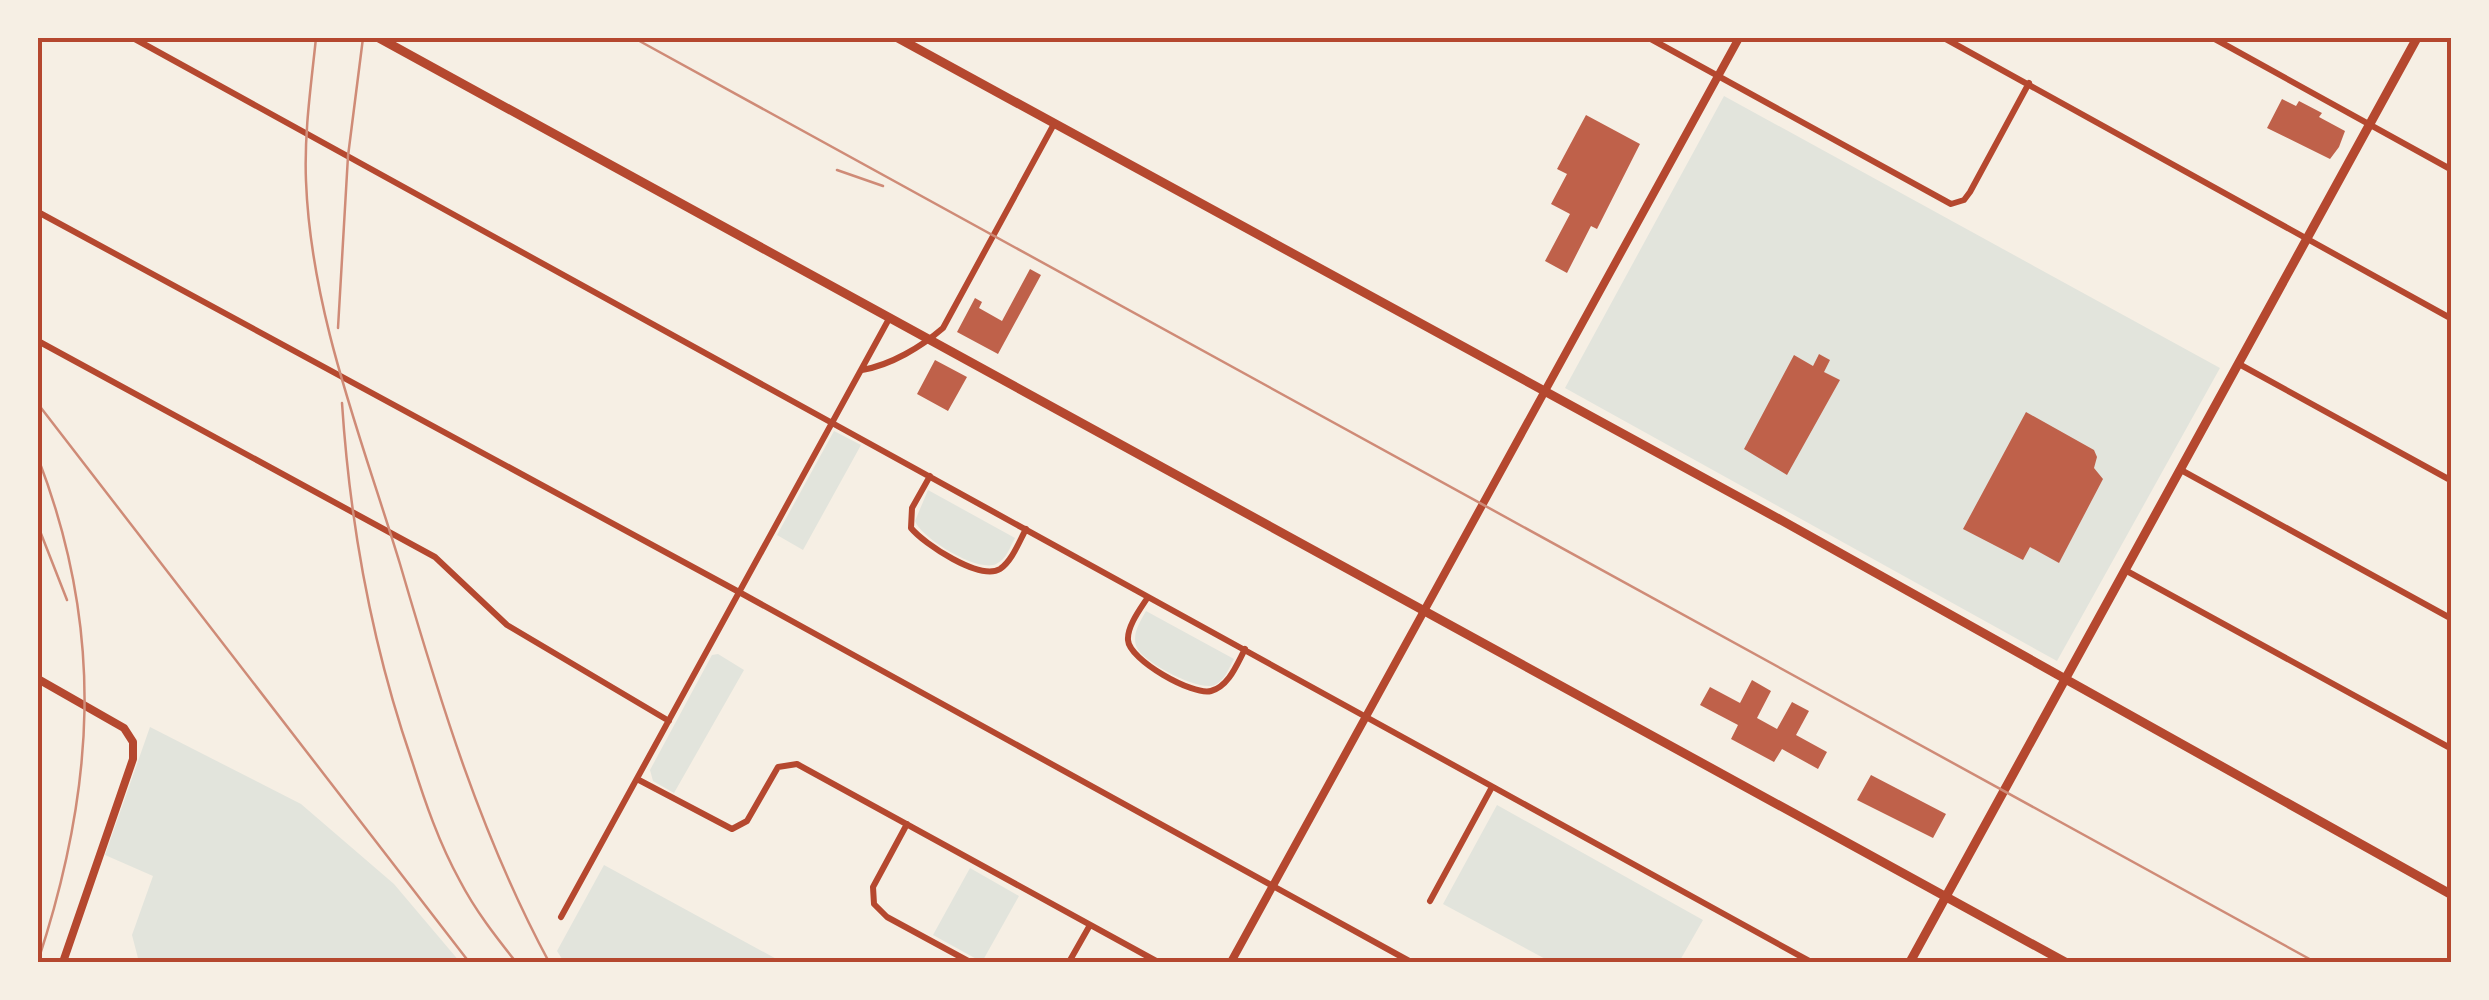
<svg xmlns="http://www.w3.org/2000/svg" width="2489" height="1000" viewBox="0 0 2489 1000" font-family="'Exo 2',sans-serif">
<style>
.green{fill:#e2e4dc}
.building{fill:#bf614a}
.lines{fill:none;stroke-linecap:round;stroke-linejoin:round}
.minor{stroke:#b5482f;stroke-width:6}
.tertiary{stroke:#b5482f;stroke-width:8}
.secondary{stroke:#b5482f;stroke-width:9}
.rail{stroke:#cf8b77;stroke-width:2.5}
.neatline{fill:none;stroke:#b5482f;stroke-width:4}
</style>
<rect width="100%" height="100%" fill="#f6efe4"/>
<path class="green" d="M1724,96L2220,368L2057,661L1565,388Z
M834,431L861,445L803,550L777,535Z
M928,490L1015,538C1010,547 1006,560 996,564C978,573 921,538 915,521Z
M1146,611L1234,659C1229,668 1225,680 1215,685C1200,692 1144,663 1137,648C1131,635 1140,622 1146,611Z
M718,654L744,670L674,793L653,781L650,770L712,655Z
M150,727L301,804L394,884L460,962H139L132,935L153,876L105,855Z
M1497,805L1703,920L1679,962H1551L1443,904Z
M604,865L782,962H564L557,951Z
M970,868L1019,896L982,962L933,935Z"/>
<path class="building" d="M2282,99L2296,106L2299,101L2322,113L2319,117L2345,131L2339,147L2330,159L2267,128Z
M1586,115L1640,144L1597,229L1591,226L1567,273L1545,261L1570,214L1551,204L1567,174L1557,169Z
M1030,269L1041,275L998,354L957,332L975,298L982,302L979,308L1002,321Z
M1819,354L1830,360L1824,372L1840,380L1787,475L1744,449L1794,355L1813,366Z
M935,360L967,377L948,411L917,394Z
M2026,412L2094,450L2097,457L2094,468L2103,479L2059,563L2030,547L2023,560L1963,529Z
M1752,680L1771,691L1757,718L1777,729L1792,702L1809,711L1796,735L1827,752L1818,769L1782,749L1774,762L1731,739L1738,725L1700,705L1710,687L1740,703Z
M1871,775L1946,814L1933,838L1857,800Z"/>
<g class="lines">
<path class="minor" d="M133,38L1811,962
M1649,38L1951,204L1964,200L1970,192L2029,83
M1944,38L2452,319
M2213,38L2452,170
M38,212L739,592L1411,962
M38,341L435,557L507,625L669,721
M2239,364L2452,481
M862,370C891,365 921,347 943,328L1054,124
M2181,470L2452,619
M930,476L912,508L911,528C924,544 980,581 1000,569C1012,561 1019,542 1026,529
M2125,570L2452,749
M1148,597C1141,608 1127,626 1128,640C1129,660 1193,696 1211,691C1229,686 1237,664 1245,649
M637,779L732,829L747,821L778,767L797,764L1158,962
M907,824L873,887L874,904L887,917L970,962
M1430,901L1492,787
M561,917L890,317
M1069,962L1090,925"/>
<path class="tertiary" d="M38,679L124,728L133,742V759L63,962
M1231,962L1739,38"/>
<path class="secondary" d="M379,38L2065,962
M898,38L1779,519L2452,895
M1910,962L2417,38"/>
<path class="rail" d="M316,38C311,86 304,133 306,181C311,313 362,439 400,564C440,701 481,836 549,962
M634,38L2315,962
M837,170L883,186
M338,328L348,156L363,38
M342,403C350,525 372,645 412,761C425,802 439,843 460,881C475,910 496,937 516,962
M38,404L469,962
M38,458C105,631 95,788 38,961
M38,526L67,600"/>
</g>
<rect width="2489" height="1000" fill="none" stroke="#f6efe4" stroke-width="80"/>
<rect x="40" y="40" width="2409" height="920" class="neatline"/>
</svg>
